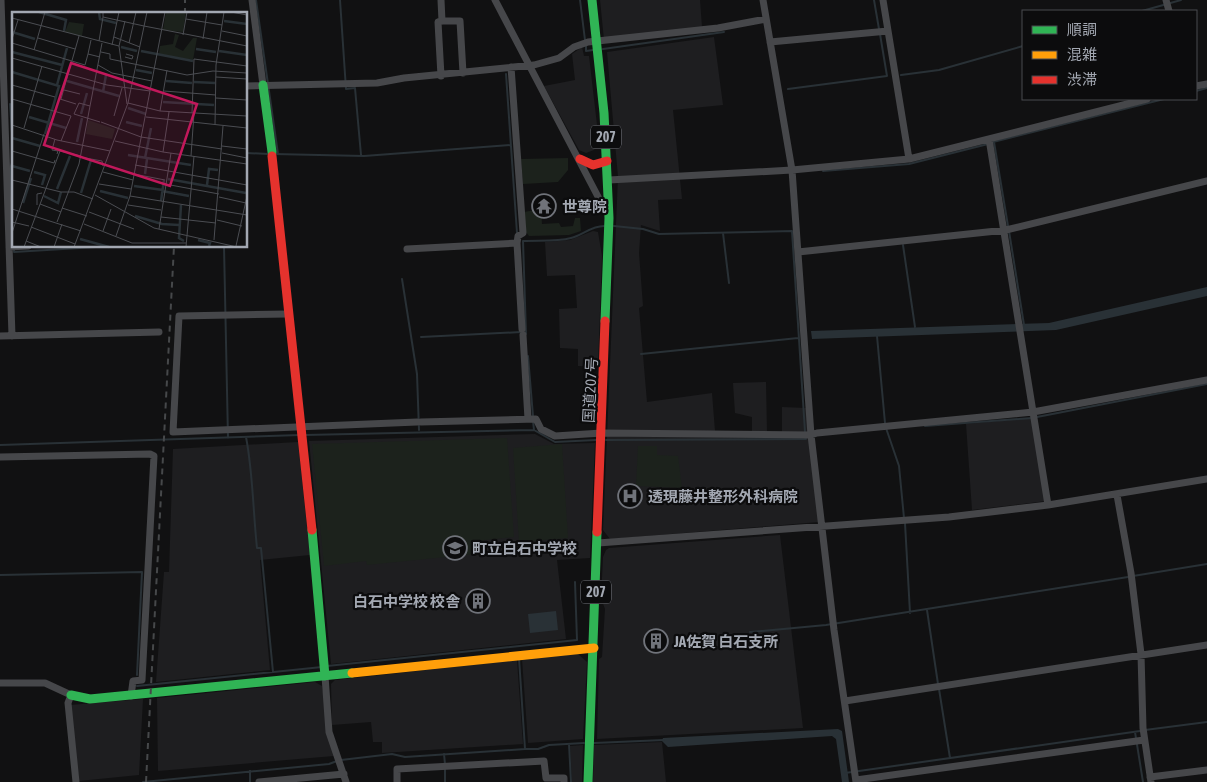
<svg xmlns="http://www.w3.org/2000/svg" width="1207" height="782" viewBox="0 0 1207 782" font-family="'Asap Condensed','Noto Sans JP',sans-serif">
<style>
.built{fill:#1e1e20}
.green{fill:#1c221c}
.water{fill:#293136}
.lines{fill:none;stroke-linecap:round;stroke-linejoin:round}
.stream{stroke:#293136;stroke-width:2}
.street{stroke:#46474a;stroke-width:7}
.fast{stroke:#30b455;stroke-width:9}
.slow{stroke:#ff9f0a;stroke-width:9}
.jam{stroke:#e5322d;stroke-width:9}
.rail{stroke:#46484a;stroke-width:2;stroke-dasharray:6 5;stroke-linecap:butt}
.labels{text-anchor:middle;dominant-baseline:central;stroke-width:4.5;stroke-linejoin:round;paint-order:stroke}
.shield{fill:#0c0c0d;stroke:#767980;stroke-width:1}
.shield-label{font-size:14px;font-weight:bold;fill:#a3a8b2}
.poi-label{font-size:15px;font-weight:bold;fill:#a3a8b2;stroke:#0c0c0d;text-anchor:start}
.street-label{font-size:15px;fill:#a3a8b2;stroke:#0c0c0d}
.inset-river{fill:none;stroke:#293136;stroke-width:2.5}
.inset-road{fill:none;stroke:#4b4d52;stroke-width:1}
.view{fill:#c2185b;fill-opacity:0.15;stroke:#c2185b;stroke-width:2.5}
.inset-edge{fill:none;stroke:#a3a8b2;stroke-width:2.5}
</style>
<rect width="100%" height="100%" fill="#111112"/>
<path class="built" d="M600,0H700L702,27L604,40Z
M714,37L723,105L673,110L682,199L658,200L660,231L641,225L639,253L643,306L639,308L647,402L712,393L715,431H752V417L735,413L733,383L766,382L767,432L782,433V407L806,408L819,522L610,539L603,530L618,177L607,52Z
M582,47L584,56H589L599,142L594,150L586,153L579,150L544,86L575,80L572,54Z
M593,231L598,232L602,256L598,367L578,366V349L560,348L559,309L577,308L575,275L547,276L545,242L570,240Z
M1033,418L1046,501L972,510L966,424Z
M535,434L554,444L595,443L590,558L557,560L566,639L331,664L309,441Z
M298,442L310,555L260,560L270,670L156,682L164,572H169L173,449Z
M780,535L803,728L597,739L599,659L602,657L605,609L601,598L603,557L606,550L609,548Z
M578,654L587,662L583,739L528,743L522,659Z
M517,660L523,744L382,753V742H373L371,722L332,725L331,684L335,680Z
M315,682L322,686L334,756L158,771L157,698Z
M143,699L139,775L79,781L70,705Z
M662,742L666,782H593L594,745Z
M583,745L582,782H572L570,746Z"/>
<path class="green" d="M568,158V170L558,182L523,184L521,159Z
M541,209L542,224L559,223L561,227L573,226L575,218H580L581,231L569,235L529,236L526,232L524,212Z
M507,438L514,537L484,540L485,553L367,565L366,561L324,566L312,444Z
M562,444L568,538L519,542L513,448Z
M638,446H657V455L678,456L682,488L636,486Z"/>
<path class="water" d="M1207,287V296L1056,330L812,339L811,331L1049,323Z
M556,611L558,630L530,633L528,614Z
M838,729L842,731L849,782H842L836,739L832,736L668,747L662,741L663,738Z"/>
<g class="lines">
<path class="stream" d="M256,0L278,154
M340,0L346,89L355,88L361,155
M580,0L585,40
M874,0L879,29
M1142,11L1181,0
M586,45V51L593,50
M603,49L724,32
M506,74L517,233
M901,75L939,70L1023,46
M788,89L887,76L880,34
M1196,91L1207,88
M10,104L14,163
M993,142L1164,99
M994,142L1008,226
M246,153L269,154
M274,154L364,156L511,145
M823,171L909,164L988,144
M12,213L10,169L12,163
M12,214L13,244
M614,226L643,229L659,234L792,231L805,432
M1009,231L1024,325
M723,233L729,283
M903,245L915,327
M224,246L228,438
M14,249V252L113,246
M402,279L417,374L419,430
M526,334L523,241C538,240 556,242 571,238C583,235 591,226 604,226
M877,336L885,423
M421,337L521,332
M641,354L798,338
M528,356L533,416
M1037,417L1207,384
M533,421L534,430
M925,426L1032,418
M886,428L899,466L904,518
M305,435L534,430L555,442L596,440
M246,437C253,473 253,511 257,548H261L273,672
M606,440L806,439L805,437
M0,445L300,435
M905,523L910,613
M0,575L142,572L137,675
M1133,576L1207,564
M927,610L938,684
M750,632L826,625L1128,577
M327,666L577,640L575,582
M137,686L322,667
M939,689L950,758
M1145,730L1207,722
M1135,732L1143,782
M594,743L664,740
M569,744L571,782
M525,749H538L549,745L584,743
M444,754L445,764
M341,760L392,754L405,757L525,749L519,658
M445,769V782
M845,773L1140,731
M143,782L329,764L337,761
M250,782V771"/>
<path class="street" d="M1,0L12,336
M252,0L263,85
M441,0L442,21H460L463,73
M495,0L605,210
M763,0L792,170L811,435L834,630L856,782
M883,0L909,159
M1166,0L1169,11
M770,42L888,31
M511,67L523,233L518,236L517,243L522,329
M441,76L438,22L442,21
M246,86L377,83L404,78L534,65L559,58L574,47L588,42L718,28L766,19
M1196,86L1207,84
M989,139L1048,505
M609,180L792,170L909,159L1147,99
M9,247L28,246
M407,249L517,243
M798,252L1006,230L1207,181
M288,314L179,316L173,432L417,422
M523,335L528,419
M0,336L159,332
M421,422L536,419L541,429L555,436L602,433L811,435L817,433L1033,412L1207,380
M0,457L150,454L154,456L142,680L133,681L131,696
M1117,495L1131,573L1141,654L1143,728L1151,782
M598,543L949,517L1048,505L1207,479
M325,676L329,732L346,782
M0,683H45L71,695L68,703L76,782
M845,701L1207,645
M1150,777L1207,770
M856,780L1144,740
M259,782L344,774
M397,782V769L544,761L546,778H564V782"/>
<path class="fast" d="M592,0L604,113L609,218L605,321
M263,85L272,152
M312,530L325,676
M71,695L90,699L352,673
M588,782L597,532"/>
<path class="slow" d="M352,673L594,648"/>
<path class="jam" d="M272,156L312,530
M580,159L593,165L607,161
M597,532L605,321"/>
<path class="rail" d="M185,14V0
M146,782L174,246"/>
</g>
<defs>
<g id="temple-ring" transform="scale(1.25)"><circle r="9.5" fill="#0c0c0d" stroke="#70737a" stroke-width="1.5"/><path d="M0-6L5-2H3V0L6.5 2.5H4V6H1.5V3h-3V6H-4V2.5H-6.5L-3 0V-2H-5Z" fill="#70737a"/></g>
<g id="hospital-ring" transform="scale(1.25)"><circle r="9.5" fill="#0c0c0d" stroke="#70737a" stroke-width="1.5"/><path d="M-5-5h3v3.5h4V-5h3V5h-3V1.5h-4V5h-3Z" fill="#70737a"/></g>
<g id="school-ring" transform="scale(1.25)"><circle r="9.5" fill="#0c0c0d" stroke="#70737a" stroke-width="1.5"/><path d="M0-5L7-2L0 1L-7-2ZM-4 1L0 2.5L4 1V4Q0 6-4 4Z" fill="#70737a"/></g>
<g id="building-ring" transform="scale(1.25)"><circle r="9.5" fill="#0c0c0d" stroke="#70737a" stroke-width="1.5"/><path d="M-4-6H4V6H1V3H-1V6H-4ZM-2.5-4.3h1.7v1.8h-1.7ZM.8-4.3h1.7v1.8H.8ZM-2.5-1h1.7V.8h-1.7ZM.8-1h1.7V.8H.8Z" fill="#70737a"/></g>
</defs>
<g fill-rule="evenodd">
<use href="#temple-ring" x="544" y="206"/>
<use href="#hospital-ring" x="630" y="496"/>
<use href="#school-ring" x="455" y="548"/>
<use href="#building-ring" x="478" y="601"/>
<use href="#building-ring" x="656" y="641"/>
</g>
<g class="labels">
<g class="shield">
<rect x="591" y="125.5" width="30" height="23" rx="4"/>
<rect x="581" y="580.5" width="30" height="23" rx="4"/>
</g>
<g class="shield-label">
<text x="606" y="137">207</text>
<text x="596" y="592">207</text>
</g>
<g class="poi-label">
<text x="562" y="206">世尊院</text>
<text x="648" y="496">透現藤井整形外科病院</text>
<text x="472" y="548">町立白石中学校</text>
<text x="460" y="601" text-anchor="end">白石中学校 校舎</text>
<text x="674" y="641">JA佐賀 白石支所</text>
</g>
<g class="street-label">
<text transform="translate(590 390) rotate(-87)">国道207号</text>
</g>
</g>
<g transform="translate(12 12)">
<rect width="235" height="235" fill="#111112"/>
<path d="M154,0H174L171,20L151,18ZM57,10L72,12L70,24L53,20ZM163,22L167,23L163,35L171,39L181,26H185L181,48L147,42L148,34L161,32ZM76,108L103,117L100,127L74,122Z" fill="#1c221c"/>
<path class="inset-river" d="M27,0L54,8L52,19M87,0L88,7L104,11M212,9L235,12M0,20L23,27M109,35L125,39M184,37L204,40M129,39L181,49M207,39L235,43M0,40L50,53M124,58L140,61M0,60L47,74L33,122M55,69L107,84M154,69L180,71M182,70L203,71M45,73L55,36M91,80L94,63M151,90L202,93M116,96L134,102M69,102L75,81M17,105L54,116M114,110L130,114M0,126L28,134M65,130L70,106M116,143L179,153M133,146L139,116M0,154L18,159M22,160L33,163L30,173M133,162L135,147M156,167L234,181M195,173L197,157L206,158M122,174L151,178M45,177L58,144M88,179L116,186M150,179L177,184M69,181L79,148M32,184L46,191L49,180M149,189L152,168M11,191L19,166M169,193L167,226L172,229M123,204L150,212L167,213M68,227L97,235M186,228L198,231L197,234"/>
<path class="inset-road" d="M91,0V5L132,14M219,0L235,3M0,6L107,34L113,9M174,7L210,13M132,14L235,34M210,19L235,24M171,23L175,0M102,25L128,35M26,26L63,37M0,27L6,8M191,27L195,0M79,28L76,42L88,45M87,29L91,5M0,31L73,53L76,42M117,31L124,0M100,33L107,0M107,34L115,92M22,38L33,0M89,40L98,42V47L175,63L201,59L235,61M113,45L120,47L121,44L114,42M0,46L95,73L138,79M86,53L100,61L140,69M204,65L235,67M0,73L43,85M52,78L68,82M152,79L204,83M204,86L235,88M0,87L59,104L49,129M48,87L64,92M49,87L67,24M116,91L148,99L235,104M78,94L67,91L62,102L88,110M148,99L155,58M180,101L182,47L235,54M102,104L110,76M134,105L235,116M89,110L129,125L210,137M0,113L45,128L98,139M203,113L204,53L212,0M12,116L30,54M43,127L40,138L46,139L45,142M103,129L151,140L235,152M210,134L235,137M0,139L42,151L43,148M151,140L157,100M210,141L235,146M179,144L182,101M68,145L90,149L91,154M123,153L235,173M91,160L121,168M122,162L153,168M0,168L49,180H62L81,187M87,172L119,177M153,172L207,182M83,183L142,216L225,235M118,184L235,203M207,185L234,191M28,192L49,200M25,193V182L30,181M116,193L149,198M50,196L75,204M0,197L69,219M77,200L122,217M149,205L204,211M205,208L230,214M0,210L17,214M45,210L67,152L90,31M72,212L120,231H174M19,215L63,232M147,217L159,141M91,219L99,197M0,221L32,122M104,224L118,184L153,0M202,228L211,114M14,229L29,235M224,234L235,184M12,235L48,139L69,144M42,235L50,212M62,235L116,91L135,0M174,235L182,144"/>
<path class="view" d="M59,51L185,92L158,174L32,133Z"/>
<rect width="235" height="235" class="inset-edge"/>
</g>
<rect x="1022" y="10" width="175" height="90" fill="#0c0c0d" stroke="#484a4f"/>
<rect x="1032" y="26" width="25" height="8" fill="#30b455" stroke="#484a4f"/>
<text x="1067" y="35" font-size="15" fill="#a3a8b2">順調</text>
<rect x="1032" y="51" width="25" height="8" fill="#ff9f0a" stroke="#484a4f"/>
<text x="1067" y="60" font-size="15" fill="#a3a8b2">混雑</text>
<rect x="1032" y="76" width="25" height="8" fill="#e5322d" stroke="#484a4f"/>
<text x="1067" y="85" font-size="15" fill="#a3a8b2">渋滞</text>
</svg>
